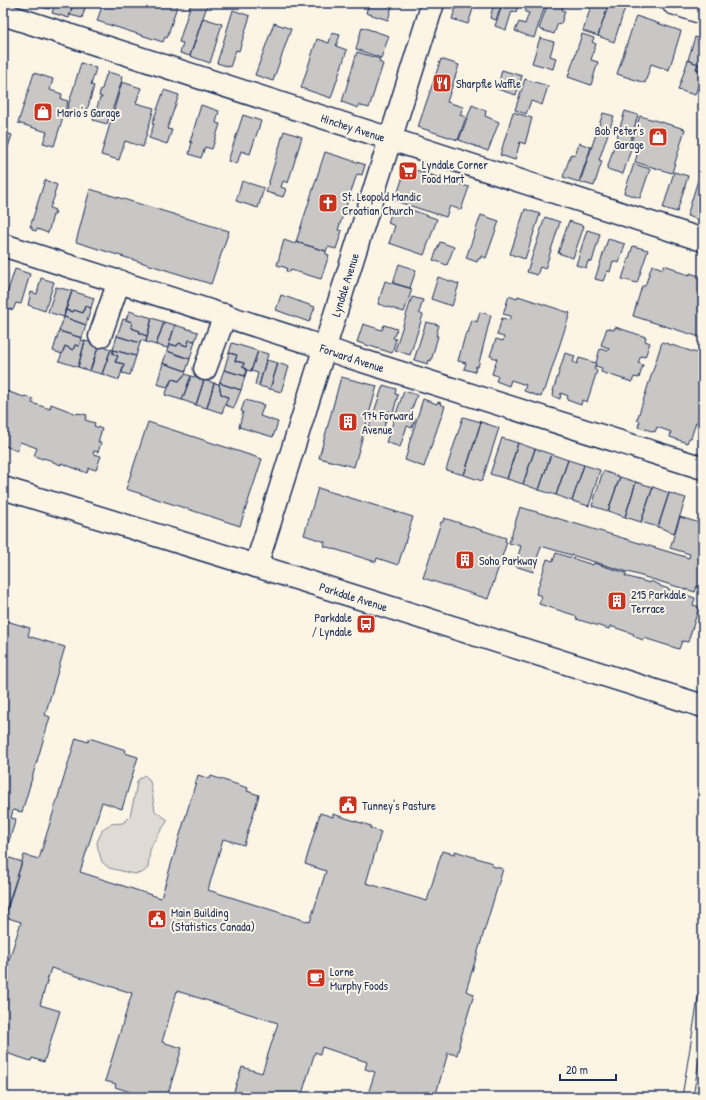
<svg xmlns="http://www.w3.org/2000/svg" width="706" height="1100" viewBox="0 0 706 1100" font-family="'Patrick Hand',sans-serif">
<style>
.green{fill:#dfdbd4;stroke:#7d8599}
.building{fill:#c8c7c6;stroke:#1b2f5e}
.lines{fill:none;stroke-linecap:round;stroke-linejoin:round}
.minor-casing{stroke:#1b2f5e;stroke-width:25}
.major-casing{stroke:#1b2f5e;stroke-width:25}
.minor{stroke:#fcf5e5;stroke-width:22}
.major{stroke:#fcf5e5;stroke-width:22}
.tram{stroke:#1b2f5e;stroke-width:1}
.labels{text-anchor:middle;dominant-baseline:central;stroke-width:4;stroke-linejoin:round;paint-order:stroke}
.poi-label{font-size:12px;fill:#1b2f5e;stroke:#fcf5e5;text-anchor:start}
.street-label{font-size:12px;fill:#1b2f5e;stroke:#fcf5e5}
</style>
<rect width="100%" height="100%" fill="#fcf5e5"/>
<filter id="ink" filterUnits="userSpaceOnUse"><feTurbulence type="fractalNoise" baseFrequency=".025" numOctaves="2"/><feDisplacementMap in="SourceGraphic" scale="8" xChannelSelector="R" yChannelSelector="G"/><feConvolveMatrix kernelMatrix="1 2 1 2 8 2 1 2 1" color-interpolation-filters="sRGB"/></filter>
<g filter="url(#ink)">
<path class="green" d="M144,775L149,779L151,785L155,811L168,820L154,841L150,850L148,868L142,873L134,874L109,868L102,862L98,849L97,842L103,829L110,824L123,823L130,816L135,794L137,781Z"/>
<path class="building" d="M34,3H51L49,9L33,5Z
M55,3H73L69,18L52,13Z
M73,3H93L92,7L86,5L82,18L70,15Z
M103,3H178L167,38L165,37L163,42L97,21Z
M191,3H208L190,56L180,53L183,43L179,42Z
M369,3H393L388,20L366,13Z
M457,3H475L468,24L452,19Z
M485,3H502L496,20L490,18L493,7L485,5Z
M503,3H519L516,12L512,11L506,30L495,26Z
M528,3H546L534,38L515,31L519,22L525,24L529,13L525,12Z
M548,3H564L562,10L565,11L561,24L558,23L554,34L539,29Z
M592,3H609L598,36L583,31Z
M609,3L625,8L614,42L598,36Z
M233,10L250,16L239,51L236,50L230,67L217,63Z
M636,16L681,31L669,70L651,64L645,83L617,74Z
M203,18L222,24L210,63L190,56Z
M274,23L291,29L273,81L255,75Z
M362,27L389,36L381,58L356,49Z
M332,33L340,35L336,46L347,50L331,98L301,88L317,39L329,43Z
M582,34L594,38L592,42L596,44L591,60L598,62L591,85L568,77Z
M695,37L703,39V71L696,69L698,64L688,60Z
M540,38L554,42L550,56L556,58L553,69L532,63Z
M357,52L380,59L379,62L383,64L369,108L358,105V108L342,102Z
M441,59L459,65L447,102L463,107L460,115L466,117L458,140L418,127Z
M688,60L698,64L696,69L703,71L695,95L678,90Z
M81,63L96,68L91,85L94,86L88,107L78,117L66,113Z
M502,70L522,76L516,95L497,89Z
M108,72L122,76L121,79L122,80L111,114H110L107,124L93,120L100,98H102V97L99,96L101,89H102L106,75H107Z
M34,73L53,79L50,90L62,94L61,99L68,101L54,146L43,143L47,132L18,123Z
M525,79L548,86L542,105L531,101L526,114L515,110Z
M122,82L141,88L136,103L154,108L143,147L125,141L119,160L101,155Z
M164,90L179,95L167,129L172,130L167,144L149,138L154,124H152Z
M201,105L219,111L216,123L220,124L212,149L205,147L201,158L189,154L192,142H190Z
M472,105L486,111L485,116L499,122L488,151L459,140Z
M625,111L638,115L629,145L632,146L623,174L607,169Z
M513,112L532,118L525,144L520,142L515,160L500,155Z
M603,113L614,116L599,160L602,161L594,186L580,182Z
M243,115L261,121L250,154L241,151L237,164L228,161Z
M640,116L685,129L672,173L635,162L639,148L630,145Z
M284,131L302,137L288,183L283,181L281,187L286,189L283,197L266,192Z
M3,132L12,135L4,159L3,158Z
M579,143L591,147L579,182L563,177L571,154L575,155Z
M325,152L363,164L365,165L362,175L357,174L338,230L342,231L336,249L328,247L326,251L296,242Z
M634,164L650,169L640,198L624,193Z
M406,167L469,187L461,210L450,206L446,217L395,201Z
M701,170L703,171V221L687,216Z
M674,172L688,176L677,212L663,208Z
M45,180L57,185L54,194L55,195L50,208L55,210L54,212H56L55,215H53L48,233L37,229L36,231L32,230V227H30Z
M242,181L264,188L258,208L236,201Z
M90,189L229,231L211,284L76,242Z
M393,207L405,212L406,208L437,219L424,255L389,243L395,226L388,223Z
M525,209L540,214L525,259L510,254Z
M481,215L499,221L486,258L481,256L480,259H478L477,262L466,258Z
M545,217L560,222L545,269L540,267L537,275L527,272Z
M569,221L584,226L573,258L558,253Z
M587,230L600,234L592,262L588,261L586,268L576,265Z
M608,239L625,244L619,263L613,261L610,272L607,271L603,281L595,279Z
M284,240L295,244L296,242L326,251V254L329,255L321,279L291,270L290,272L286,271L287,268L277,265Z
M440,242L454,247L447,265L433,260Z
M633,246L648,250L637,283L622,279Z
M399,264L416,270L410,288L393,283Z
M652,265L663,269L664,265L676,269V271L690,275V273L702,277L701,279L703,280V338L633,316L642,286H645Z
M15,269L30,274L21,304L16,303L13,310L3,307V306Z
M438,277L459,284L452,306L431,299Z
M41,278L54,282L45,311L28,305L31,292L37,294Z
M385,281L412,289L404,312L378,304Z
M56,287L72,291L64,317L48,312Z
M72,291L94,298L91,308L85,306L83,313L74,310L73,312L65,310Z
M281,295L315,307L309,322L276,310Z
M509,296L517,299L518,296L570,313L545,390H543L541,397L524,391L526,385L511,380L509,386L496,381L498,376L492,374L497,359L490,356L496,339L503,341L504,337L497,335L502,318L509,320L511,316L503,314Z
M412,297L423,300L419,313L423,315L410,355L395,350Z
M85,306L91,308L86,325L64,317L65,310L73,312L74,310L83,313Z
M129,311L152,318L147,336L139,333L140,331L131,328L132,322L126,320Z
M480,312L491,315L478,367L476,366L475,372L464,369L466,363L458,361L466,332L468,333L472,320L477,322Z
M64,317L86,325L82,338L59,331Z
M152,318L164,322L156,345L146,342Z
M123,319L132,322L131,328L140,331L139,333L147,336L146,342L141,340L140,343L117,336Z
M164,322L175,325L168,348L156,345Z
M426,322L439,325L436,336H438L431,361L429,360L428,364L414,360Z
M363,324L382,330L384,325L397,329L393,338L396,339L392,353L357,342Z
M175,325L198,332L195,341L189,340L187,346L179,343L177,346L169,344Z
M615,327L646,337L645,341L650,343L645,357L641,356L638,363L643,365L639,378L634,377L632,382L601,372L602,368L595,366L600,349L608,351L609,348L601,345L607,328L614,330Z
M59,331L82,338L79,346L75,345L73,350L65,346L62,354L53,351Z
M117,336L140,343L136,356L113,350Z
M81,340L85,341L78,367L59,361L65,346L73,350L75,345L79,346Z
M189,340L195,341L190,359L167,351L169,344L177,346L179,343L187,346Z
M85,341L99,345L90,371L78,367Z
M662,342L703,355V401L701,405L703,406V424L696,422L691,438H689L687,443L670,437L671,432L657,427L655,432L638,427L640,421L637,420Z
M232,343L258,351L251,371L247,370L243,367L244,363L235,361L237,355L229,353Z
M99,345L111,349L102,374L90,371Z
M111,349L113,350V354L118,356L115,362L124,364L119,380L102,374Z
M113,350L136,356L130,375L122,373L124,364L115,362L118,356L113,354Z
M167,351L190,359L186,371L163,363Z
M258,351L268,354L259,386L255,384L258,373L251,371Z
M229,353L237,355L235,361L244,363L243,367L247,370L245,376L224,370Z
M565,353L575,356L573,362L577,364L579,358L596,363L594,369L597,371L587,402L582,400L581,405L567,400L568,396L561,393L560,399L553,396L554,391H553Z
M266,360L278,363L270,389L259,386Z
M163,363L186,371L185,374L179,381L172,379L167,387L157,384Z
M278,363L289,367L281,392L270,389Z
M224,370L245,376L241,390L222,384L220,381Z
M185,374L191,376L182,400L165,395L172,379L179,381Z
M191,376L204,380L196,405L182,400Z
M341,377L377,386L354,467L319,458Z
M204,380L214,383L207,408L196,405Z
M220,381L222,384L241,390L234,408L225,405L228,397L221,394L219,384Z
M214,383L219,384L221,394L228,397L222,413L207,408Z
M383,385L396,389L395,394L398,395L393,413L389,411L382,434L371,430V428L369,427L382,388H383Z
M3,389L6,390V391L24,397L25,396L33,399L32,403L50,409L51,404L77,414L78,413L87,415L85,420L95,423L94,426L102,429L98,442L101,443L98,452L94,451L93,454L101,456L96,470L89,468L87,473L61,463V465L53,462V461L43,458V459L34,456L37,448L20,442L17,451L3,445Z
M404,391L417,395L409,417L415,419L412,428L407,426L400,447L386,442Z
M423,399L437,404L438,402L441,403L440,404L445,406L424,467L405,460L409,447H408Z
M245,400L264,405L260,416L278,422L273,437L239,427L243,412L241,411Z
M463,417L481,422L464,475L446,470Z
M148,422L262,459L240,526L126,489Z
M481,422L499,428L482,481L464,475Z
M502,438L518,443L507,479L490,474Z
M518,443L535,449L523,484L507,479Z
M535,449L551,454L539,490L523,484Z
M551,454L568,460L556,495L539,490Z
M568,460L584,465L572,501L556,495Z
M584,465L600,470L589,506L572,501Z
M603,471L620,477L608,511L592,506Z
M620,477L636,482L625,517L608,511Z
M636,482L653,487L641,522L625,517Z
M653,487L669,493L658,527L641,522Z
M318,488L413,517L398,565L377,558L376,562L324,546L325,542L304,535Z
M669,493L686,498L674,533L658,527Z
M520,507L689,558L690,554L670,548L680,517L703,524V588L697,586L695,592L541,546L533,572L515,566L521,546L509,543Z
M444,518L506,538L505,541L507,542L488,599L423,578L441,522H443Z
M556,553L593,565L594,563L626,573L625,576L650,583V581L660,585V586L695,598L693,605L699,607L688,642L682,641L679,649L644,638L643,640L633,636L634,634L610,626L609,629L576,619L577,616L539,604L542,596L536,594L547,559L553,561Z
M3,620L30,628L28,636L65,647L45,715L50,717L22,812L13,810L11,818L16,819L4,856L22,862L6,910L3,909Z
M76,738L88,742L89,738L126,750L125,753L138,757L122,809L102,802L80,872L161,898L198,775L210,779L211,776L248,788L247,791L259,795L244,845L223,839L208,890L310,922L326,871L305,864L320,813L333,817V814L371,826L370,828L381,832L366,883L427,901L442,851L455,854V851L492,863V866L503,869L466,991L474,994L459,1044H460L457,1055L448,1053L435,1097H367L375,1072L365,1069L367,1062L322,1047L320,1054L315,1052L301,1097H232L242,1067L262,1073L278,1023L177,991L162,1042L182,1048L167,1097L154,1096V1097H146L115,1087L116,1084L105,1081L132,993L51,968L40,1005L60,1011L44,1062L32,1058L31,1061L3,1052V979L21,922L5,917L24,855L39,859Z"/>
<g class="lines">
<g class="minor-casing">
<g id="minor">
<path d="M673,3L703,13"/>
<path id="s1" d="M3,14L703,240"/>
<path id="s2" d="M3,245L307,342L347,356L703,468"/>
<path d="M100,336L119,281"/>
<path d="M205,369L225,315"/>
<path id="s3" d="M256,566L433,3"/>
</g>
</g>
<g class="major-casing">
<g id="major">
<path id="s4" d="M3,488L299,579L703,706"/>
</g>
</g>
<use href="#minor" class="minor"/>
<use href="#major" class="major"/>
<path class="tram" d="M682,1097L703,968
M693,1097L703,1036"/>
</g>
</g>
<defs>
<g id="restaurant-square" transform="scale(1)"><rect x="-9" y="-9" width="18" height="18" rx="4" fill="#c8321e" stroke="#fcf5e5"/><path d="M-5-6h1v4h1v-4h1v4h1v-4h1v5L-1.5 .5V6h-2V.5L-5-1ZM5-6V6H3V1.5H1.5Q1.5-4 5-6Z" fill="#fff"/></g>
<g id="shop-square" transform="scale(1)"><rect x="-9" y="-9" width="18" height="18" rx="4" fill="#c8321e" stroke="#fcf5e5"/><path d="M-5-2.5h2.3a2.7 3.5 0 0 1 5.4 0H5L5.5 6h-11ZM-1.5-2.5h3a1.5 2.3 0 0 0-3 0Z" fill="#fff"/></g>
<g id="supermarket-square" transform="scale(1)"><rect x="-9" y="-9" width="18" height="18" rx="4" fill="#c8321e" stroke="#fcf5e5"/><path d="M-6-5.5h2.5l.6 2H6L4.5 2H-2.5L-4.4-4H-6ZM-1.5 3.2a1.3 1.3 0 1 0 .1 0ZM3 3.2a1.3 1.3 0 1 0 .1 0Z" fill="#fff"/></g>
<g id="church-square" transform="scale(1)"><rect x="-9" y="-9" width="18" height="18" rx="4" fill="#c8321e" stroke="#fcf5e5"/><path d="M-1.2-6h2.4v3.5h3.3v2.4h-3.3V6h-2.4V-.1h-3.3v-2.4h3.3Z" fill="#fff"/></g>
<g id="building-square" transform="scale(1)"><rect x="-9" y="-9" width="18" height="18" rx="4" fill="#c8321e" stroke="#fcf5e5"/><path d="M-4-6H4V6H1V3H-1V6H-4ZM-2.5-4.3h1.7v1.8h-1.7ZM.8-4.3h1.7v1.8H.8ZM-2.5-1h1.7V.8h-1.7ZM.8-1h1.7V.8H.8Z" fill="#fff"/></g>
<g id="bus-square" transform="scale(1)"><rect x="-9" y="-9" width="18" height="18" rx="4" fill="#c8321e" stroke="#fcf5e5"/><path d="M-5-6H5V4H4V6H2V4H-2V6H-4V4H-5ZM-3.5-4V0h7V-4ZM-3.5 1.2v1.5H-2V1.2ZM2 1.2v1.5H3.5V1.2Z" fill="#fff"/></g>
<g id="civic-square" transform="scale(1)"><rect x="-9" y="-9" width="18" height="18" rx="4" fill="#c8321e" stroke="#fcf5e5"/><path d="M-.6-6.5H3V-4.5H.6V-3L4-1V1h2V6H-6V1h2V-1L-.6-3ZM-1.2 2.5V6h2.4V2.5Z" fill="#fff"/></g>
<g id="cafe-square" transform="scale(1)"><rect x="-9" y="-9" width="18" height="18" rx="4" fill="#c8321e" stroke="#fcf5e5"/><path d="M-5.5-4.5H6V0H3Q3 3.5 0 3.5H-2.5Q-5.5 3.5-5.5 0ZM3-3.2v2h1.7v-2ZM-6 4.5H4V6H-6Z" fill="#fff"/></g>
</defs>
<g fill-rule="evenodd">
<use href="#restaurant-square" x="442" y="83"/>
<use href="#shop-square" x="43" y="112"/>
<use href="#shop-square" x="658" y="137"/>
<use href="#supermarket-square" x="408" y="171"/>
<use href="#church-square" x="328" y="203"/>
<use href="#building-square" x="348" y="422"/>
<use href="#building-square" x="465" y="560"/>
<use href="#building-square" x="617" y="601"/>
<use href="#bus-square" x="366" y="624"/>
<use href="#civic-square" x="348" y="805"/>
<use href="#civic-square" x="157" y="919"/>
<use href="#cafe-square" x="316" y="978"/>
</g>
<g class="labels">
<g class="poi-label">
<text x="456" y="83">Sharpfle Waffle</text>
<text x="57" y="112">Mario's Garage</text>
<text x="644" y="130" text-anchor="end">Bob Peter's<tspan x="644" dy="14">Garage</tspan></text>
<text x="422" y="164">Lyndale Corner<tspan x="422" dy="14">Food Mart</tspan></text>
<text x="342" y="196">St. Leopold Mandic<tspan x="342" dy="14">Croatian Church</tspan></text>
<text x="362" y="415">174 Forward<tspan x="362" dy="14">Avenue</tspan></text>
<text x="479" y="560">Soho Parkway</text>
<text x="631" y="594">215 Parkdale<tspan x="631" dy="14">Terrace</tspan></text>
<text x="352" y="617" text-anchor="end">Parkdale<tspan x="352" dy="14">/ Lyndale</tspan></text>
<text x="362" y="805">Tunney's Pasture</text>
<text x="171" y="912">Main Building<tspan x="171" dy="14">(Statistics Canada)</tspan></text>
<text x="330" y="971">Lorne<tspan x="330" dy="14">Murphy Foods</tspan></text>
</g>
<g class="street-label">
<text stroke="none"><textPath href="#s1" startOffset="368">Hinchey Avenue</textPath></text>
<text stroke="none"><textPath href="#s3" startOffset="295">Lyndale Avenue</textPath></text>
<text stroke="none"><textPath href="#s2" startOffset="367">Forward Avenue</textPath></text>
<text stroke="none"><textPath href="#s4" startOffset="367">Parkdale Avenue</textPath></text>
</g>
</g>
<rect width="706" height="1100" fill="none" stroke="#fcf5e5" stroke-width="16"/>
<rect x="8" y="8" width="690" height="1084" fill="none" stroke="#1b2f5e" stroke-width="1.5" filter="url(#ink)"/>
<path d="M560 1074v6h56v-6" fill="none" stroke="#1b2f5e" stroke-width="2"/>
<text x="566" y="1074" font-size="12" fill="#1b2f5e" stroke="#fcf5e5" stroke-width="3" paint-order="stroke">20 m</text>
</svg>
